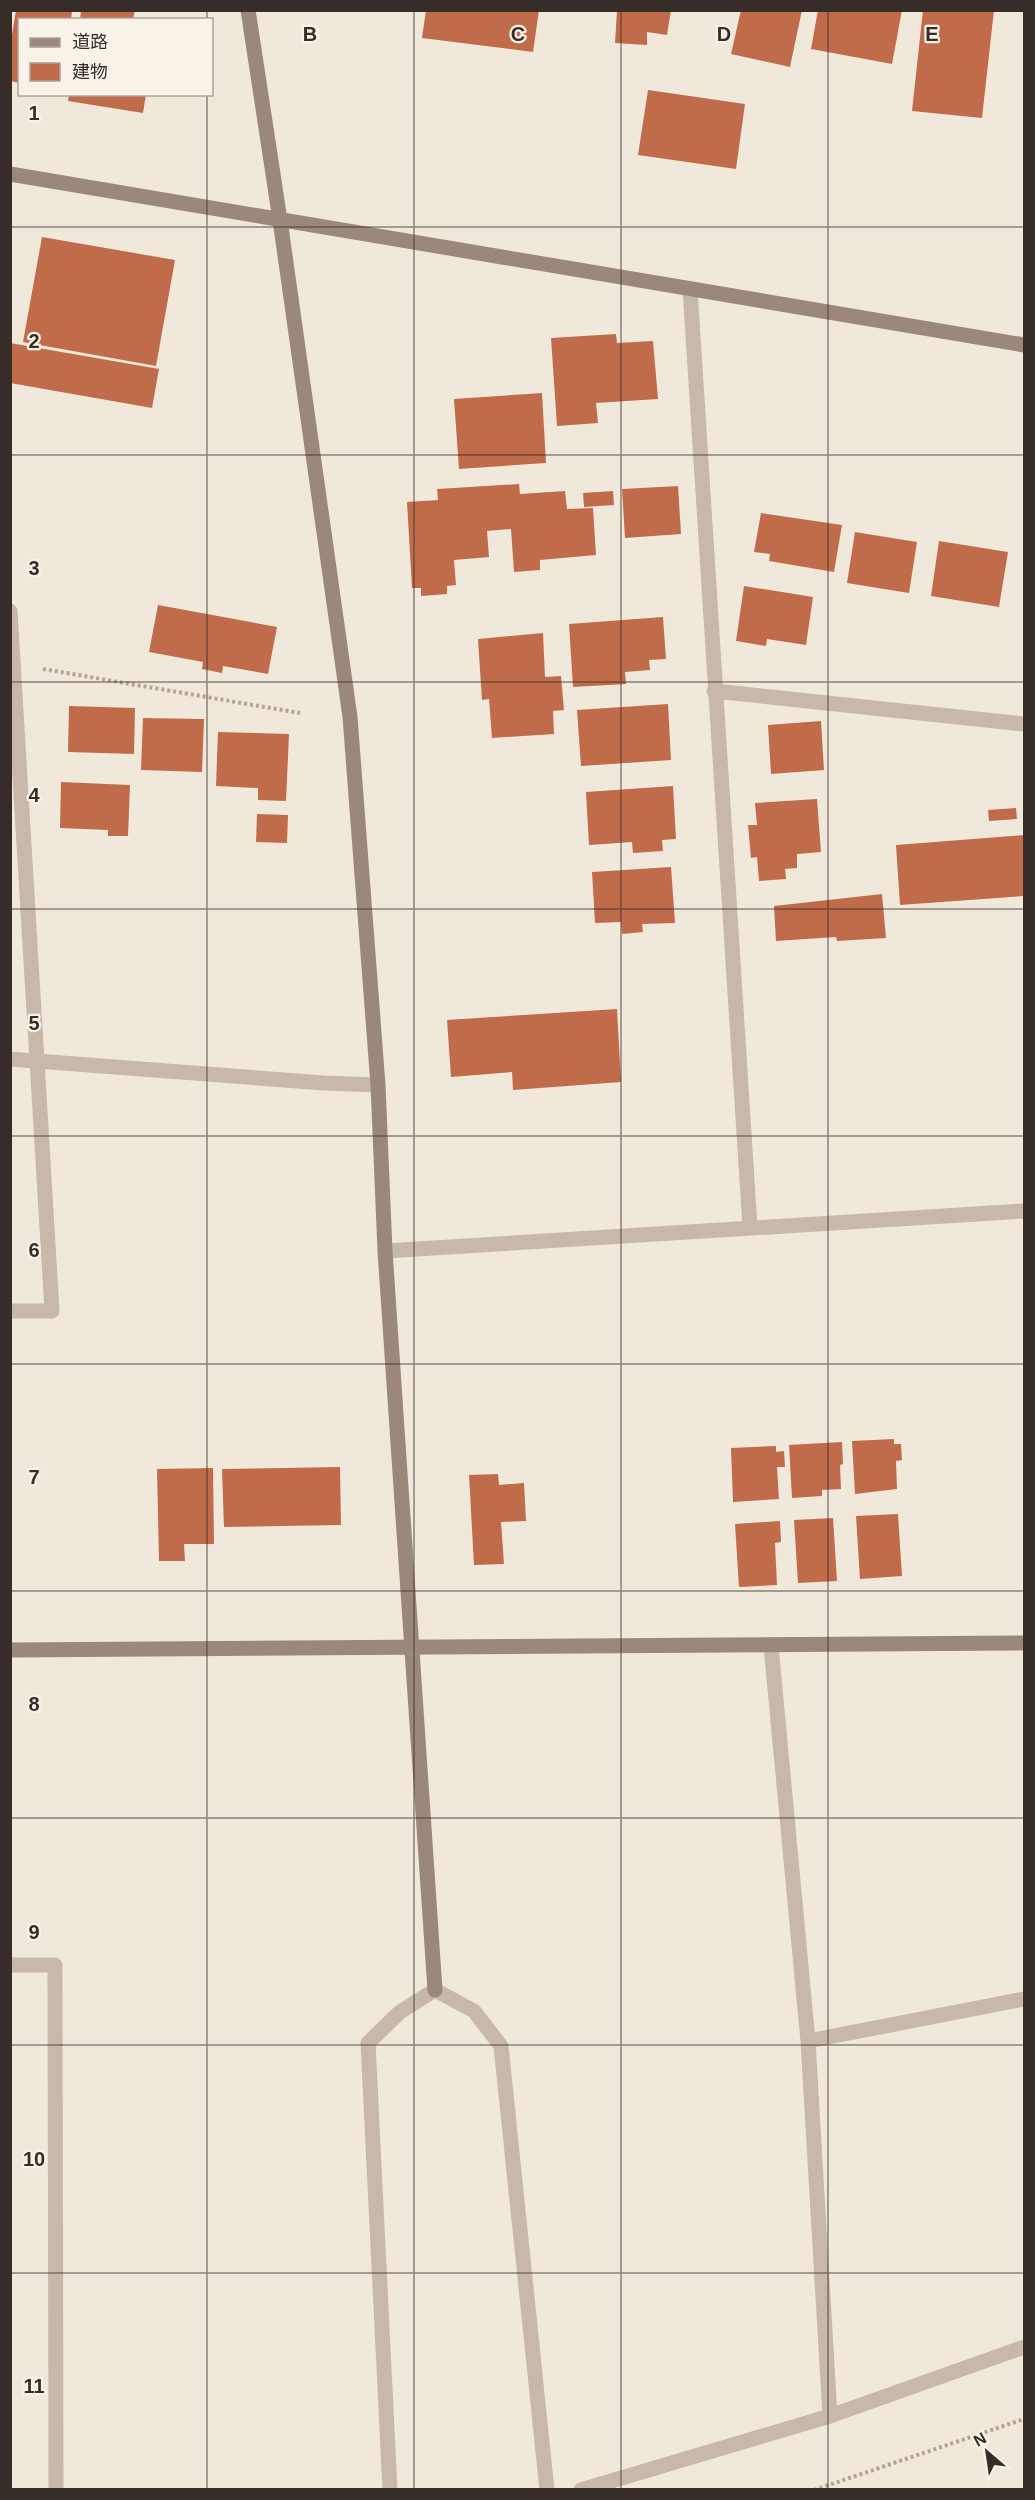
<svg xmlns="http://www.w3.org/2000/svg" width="1035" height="2500" viewBox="0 0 1035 2500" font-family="Arial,'Noto Sans JP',sans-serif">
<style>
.building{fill:#c06c4b}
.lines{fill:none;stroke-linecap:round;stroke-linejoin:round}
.path{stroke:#b4a393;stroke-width:4;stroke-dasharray:3 3;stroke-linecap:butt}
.lane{stroke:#c8b8a9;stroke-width:15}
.street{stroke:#c8b8a9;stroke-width:15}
.secondary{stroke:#9c887a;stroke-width:15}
.grid{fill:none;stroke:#362d28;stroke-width:1.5;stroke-opacity:0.55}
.grid-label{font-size:20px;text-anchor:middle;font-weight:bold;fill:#362d28;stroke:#f9f2e8;stroke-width:4.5;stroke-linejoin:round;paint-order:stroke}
</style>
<rect width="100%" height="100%" fill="#f1e8dc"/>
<path class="building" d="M16,10H72L71,20H20V83L10,81V47Z
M81,10H135L133,20H80Z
M426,10H539L533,52L422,38Z
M617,10H671L667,35L647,32V45L615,43Z
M741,10H802L790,67L731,54Z
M818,10H902L892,64L811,49Z
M923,10H994L982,118L912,111Z
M648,90L745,104L736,169L638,155Z
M69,94H146L143,113L68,101Z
M42,237L175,260L156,366L23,342Z
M616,334L617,343L653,341L658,399L596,403L598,423L557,426L551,338Z
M10,343L159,369L152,408L10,383Z
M542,393L546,463L459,469L454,399Z
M519,484L520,494L565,491L567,509L593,508L596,555L540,560V570L514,572L511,529L487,531L489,557L454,560L456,585L447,586V594L421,596V588H412L407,502L438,500L437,489Z
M678,486L681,534L625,538L622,489Z
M613,491L614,505L584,507L583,493Z
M761,513L842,525L834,572L769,561L770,554L754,552Z
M855,532L917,542L909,593L847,583Z
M939,541L1008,552L999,607L931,596Z
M744,586L813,597L806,645L767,639L766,646L736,641Z
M158,605L277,627L268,674L223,666L222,673L202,669L203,662L149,652Z
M663,617L666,659L649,660L650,670L625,672L626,684L573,687L569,624Z
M543,633L545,677L561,676L564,710L553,711L554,734L492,738L489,699L482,700L478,639Z
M668,704L671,760L581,766L577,710Z
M69,706L135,708L134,754L68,752Z
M143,718L204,719L202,772L141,770Z
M821,721L824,770L771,774L768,725Z
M218,732L289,734L286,801L258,800V788L216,786Z
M61,782L130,785L128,836H108V830L60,828Z
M673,786L676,839L662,840L663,851L633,853L632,842L589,845L586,792Z
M817,799L821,852L797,854V868L785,869L786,879L759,881L757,857L751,858L748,825H757L755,803Z
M1016,808L1017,819L989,821L988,810Z
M257,814L288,815L287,843L256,842Z
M1024,835V896L900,905L896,845Z
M671,867L675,923L642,924L643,932L622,934L621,922L595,923L592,872Z
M882,894L886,938L837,941L836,937L776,941L774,906Z
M617,1009L621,1082L513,1090L512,1072L451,1077L447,1020Z
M894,1439V1444H901L902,1460L896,1461L897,1489L855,1494L852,1441Z
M842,1442L843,1464L840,1465L841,1489L822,1490V1496L792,1498L789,1445Z
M776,1446V1452L784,1451L785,1467H777L779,1499L733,1502L731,1448Z
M340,1467L341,1525L224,1527L222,1469Z
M213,1468L214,1544H184L185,1561H159L157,1469Z
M498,1474L499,1485L524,1483L526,1521L501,1522L504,1564L474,1565L469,1475Z
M898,1514L902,1576L860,1579L856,1516Z
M833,1518L837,1581L798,1583L794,1520Z
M780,1521L781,1542L775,1543L777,1585L739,1587L735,1524Z"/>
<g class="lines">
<path class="path" d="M43,669L300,713
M814,2490L1024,2419"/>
<path class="lane" d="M390,2490L368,2043L400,2012L435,1990L474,2011L501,2046L547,2490"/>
<path class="street" d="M690,289L750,1227
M10,611L52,1311H10
M714,691L1024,724
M10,1059L324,1083L378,1085
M385,1251L1024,1211
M771,1646L808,2041L830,2416
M10,1965H55L56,2490
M808,2041L1024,1999
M581,2490L830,2416L1024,2347"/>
<path class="secondary" d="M248,10L280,220L350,717L378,1085L385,1251L435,1990
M10,174L1024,345
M10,1650L1024,1643"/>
</g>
<path class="grid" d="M207,10V20M414,10V2490M621,10V2490M828,10V2490M207,94V2490M10,227H1024M10,455H1024M10,682H1024M10,909H1024M10,1136H1024M10,1364H1024M10,1591H1024M10,1818H1024M10,2045H1024M10,2273H1024"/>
<g class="grid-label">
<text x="310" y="41">B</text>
<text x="518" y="41">C</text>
<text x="724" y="41">D</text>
<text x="932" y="41">E</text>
<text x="34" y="120">1</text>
<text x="34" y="348">2</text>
<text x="34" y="575">3</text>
<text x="34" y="802">4</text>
<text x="34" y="1030">5</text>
<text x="34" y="1257">6</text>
<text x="34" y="1484">7</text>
<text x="34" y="1711">8</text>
<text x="34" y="1939">9</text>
<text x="34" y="2166">10</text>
<text x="34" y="2393">11</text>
</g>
<rect width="1035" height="2500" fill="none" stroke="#362d28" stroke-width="24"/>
<rect x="18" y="18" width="195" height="78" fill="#f9f2e8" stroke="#aba39b" stroke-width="1.5"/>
<rect x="30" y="38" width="30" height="9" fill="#9c887a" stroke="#aba39b" stroke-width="1.5"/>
<text x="72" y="48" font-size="18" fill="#362d28">道路</text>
<rect x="30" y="63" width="30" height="18" fill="#c06c4b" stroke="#aba39b" stroke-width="1.5"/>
<text x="72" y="78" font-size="18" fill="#362d28">建物</text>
<g transform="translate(987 2452) rotate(331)" stroke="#f9f2e8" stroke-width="4.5" paint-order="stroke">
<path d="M0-4.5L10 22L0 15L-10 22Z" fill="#362d28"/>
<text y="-9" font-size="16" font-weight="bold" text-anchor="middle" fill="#362d28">N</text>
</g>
</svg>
